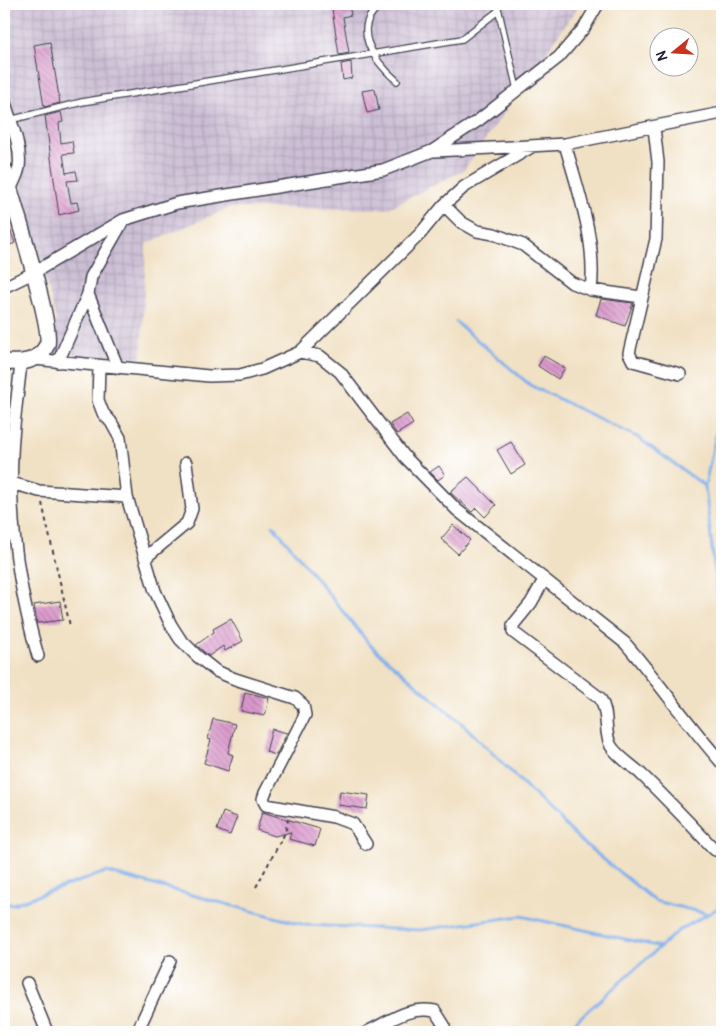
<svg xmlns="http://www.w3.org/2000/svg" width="726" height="1036" viewBox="0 0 726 1036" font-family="Pangolin,sans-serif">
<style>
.industrial{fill:url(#industrial-grid)}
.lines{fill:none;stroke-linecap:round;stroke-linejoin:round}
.stream{stroke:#80b0eb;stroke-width:3}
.building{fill:url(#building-back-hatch)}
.service-casing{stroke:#413f50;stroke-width:8}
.minor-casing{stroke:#413f50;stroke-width:14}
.tertiary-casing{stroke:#413f50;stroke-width:18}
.path{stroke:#413f50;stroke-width:2;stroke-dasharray:4 4;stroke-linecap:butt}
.service{stroke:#fff;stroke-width:5.5}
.minor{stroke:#fff;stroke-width:11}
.tertiary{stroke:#fff;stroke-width:15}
</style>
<defs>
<pattern id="industrial-grid" width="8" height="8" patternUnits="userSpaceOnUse" patternTransform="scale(1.25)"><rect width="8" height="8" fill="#ccbed4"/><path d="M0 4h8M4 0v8" fill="none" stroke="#afa3b7"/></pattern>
<pattern id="building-back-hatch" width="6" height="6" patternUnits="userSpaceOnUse" patternTransform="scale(1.25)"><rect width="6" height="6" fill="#db99cc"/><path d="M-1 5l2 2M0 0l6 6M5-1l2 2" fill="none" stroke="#b17ca7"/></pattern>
</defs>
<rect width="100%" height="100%" fill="#fff"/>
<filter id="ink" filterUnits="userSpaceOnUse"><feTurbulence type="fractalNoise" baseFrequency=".02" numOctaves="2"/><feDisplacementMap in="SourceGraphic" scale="10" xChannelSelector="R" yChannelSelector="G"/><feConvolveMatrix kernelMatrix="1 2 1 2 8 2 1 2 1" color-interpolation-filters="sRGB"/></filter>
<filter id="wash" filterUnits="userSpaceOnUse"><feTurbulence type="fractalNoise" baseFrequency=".0096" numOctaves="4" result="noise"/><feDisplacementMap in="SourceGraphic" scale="20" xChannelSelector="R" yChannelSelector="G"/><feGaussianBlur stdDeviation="1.12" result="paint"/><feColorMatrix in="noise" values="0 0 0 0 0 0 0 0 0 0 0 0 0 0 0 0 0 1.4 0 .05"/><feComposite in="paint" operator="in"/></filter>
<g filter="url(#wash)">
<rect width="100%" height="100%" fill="#f1e1c4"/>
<path class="industrial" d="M4,4H580L464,170L387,209L229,208L146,244L141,358L51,354L56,319L4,123Z"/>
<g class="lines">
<path class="stream" d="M456,322L530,385L637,437L705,486L719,609L722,614
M705,486L722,405
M273,525L370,645L468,729L581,841L655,901L708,914
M4,904H13L106,872L305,925L420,930L521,916L661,947
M568,1032L575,1022L678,931L722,906"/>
</g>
<g id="blocks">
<path class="building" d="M349,5L351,15L343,17L349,53L339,55L332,9Z
M50,42L60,103L44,107L34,45Z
M351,62L352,78L343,80L341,64Z
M375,89L379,110L367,113L362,91Z
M61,112L63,122L59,123L61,143L72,141L74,153L63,154L66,173L76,171L78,180L67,181L71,203L77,202L79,210L59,215L45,116Z
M4,213L15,243L8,246L4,233Z
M601,299L633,303L625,326L596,315Z
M544,356L565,368L558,379L538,366Z
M407,414L413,424L397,434L390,424Z
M511,442L525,465L511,474L497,450Z
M439,466L445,475L438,480L430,472Z
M468,477L496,505L485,517L476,508L472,512L450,492Z
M453,525L470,540L458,554L441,539Z
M60,601L63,620L37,623L34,605Z
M231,619L243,641L225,651L223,646L209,656L196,645L214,632L213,629Z
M245,692L269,698L265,716L241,711Z
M213,719L235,724L228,753L233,755L228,771L204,763L211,740L208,739Z
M272,729L287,733L276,755L266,752Z
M340,791L369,795L367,809L338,805Z
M223,812L237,817L230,835L217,830Z
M262,812L320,829L315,846L289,839L291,832L275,836L257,830Z"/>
</g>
</g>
<g filter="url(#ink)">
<use href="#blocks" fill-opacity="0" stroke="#413f50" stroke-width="1"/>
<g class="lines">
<g class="service-casing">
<path id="service" d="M382,4C349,27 374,61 397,81
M497,4L517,89
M10,120L82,102L462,39L498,11"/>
</g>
<g class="minor-casing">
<path id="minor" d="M4,100C10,120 22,146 19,167C18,175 13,183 10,190
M654,128L658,162L656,239L629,353L633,361L680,374
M565,144C578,190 597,242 591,290
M435,151L565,144L722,113
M444,205L461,222L477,231L494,234L523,245L572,283L591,290L641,297
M4,287L33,273L123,220L177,203L383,170L432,151L479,120L559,57L584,28L598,4
M88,294L118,368
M300,352L420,234L444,205L464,187L533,146
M34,359L209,376L240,375L262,369L300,352L320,356L340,372L405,457L457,510L625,643C659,682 688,725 722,763
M58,362L88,294L91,277L123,221
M21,363C18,394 13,424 12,455C9,523 19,591 38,656
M99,367L98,400L103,413L111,422L120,438L127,497L155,591L171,625L180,639L197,656L216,671L235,679L295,698L303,705L305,715L265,793L263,799L266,805L334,817L353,824L366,844
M12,483L39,491L127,497
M145,558L187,523L192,509L186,463
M544,580L531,603L513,625V632L600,698C610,715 603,732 611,746C618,757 633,766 642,775C667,799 691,825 715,850
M27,983L47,1032
M137,1032L170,961
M367,1032C391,1021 407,1006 435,1011L444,1025L443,1032"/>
</g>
<g class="tertiary-casing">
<path id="tertiary" d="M4,169C11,196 54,328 47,345C38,363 21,363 4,362"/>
</g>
<path class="path" d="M42,503L70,626
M256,887L285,833L288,820"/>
<use href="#service" class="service"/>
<use href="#minor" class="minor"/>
<use href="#tertiary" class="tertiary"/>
</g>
</g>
<rect width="726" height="1036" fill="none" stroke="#fff" stroke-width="20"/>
<g transform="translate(674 52) rotate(252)"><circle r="24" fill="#ffffff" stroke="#a7a7b1"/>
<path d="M0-4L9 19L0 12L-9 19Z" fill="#c8321e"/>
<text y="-8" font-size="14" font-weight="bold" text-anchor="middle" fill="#22223b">N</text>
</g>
</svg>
